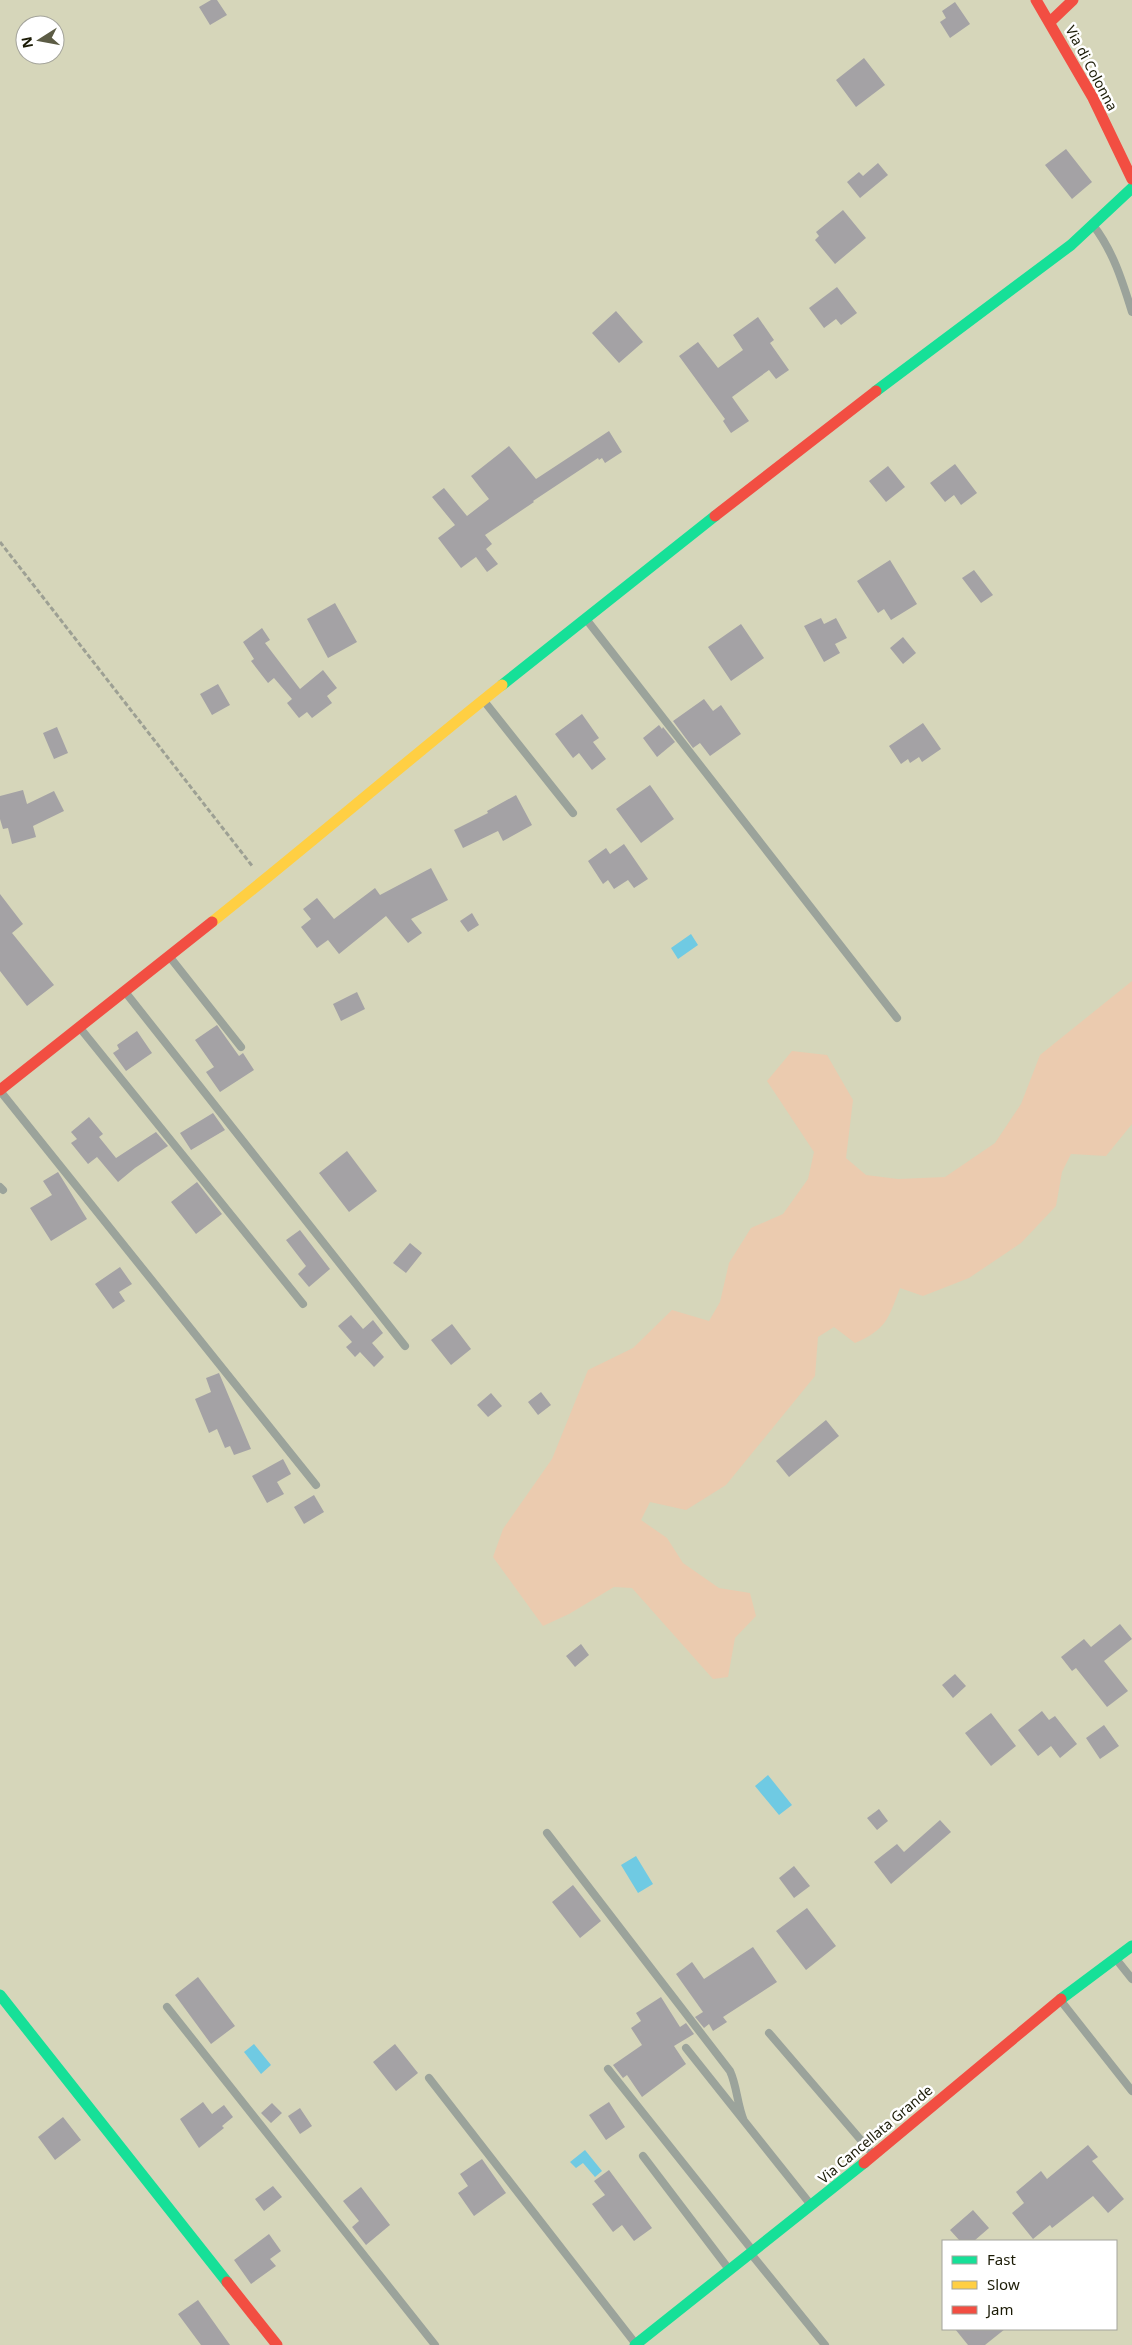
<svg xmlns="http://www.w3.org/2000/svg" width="1132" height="2345" viewBox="0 0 1132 2345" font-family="'Noto Sans',sans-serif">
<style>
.green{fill:#ebcbaf}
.water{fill:#6fcae3}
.building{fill:#a4a2a5}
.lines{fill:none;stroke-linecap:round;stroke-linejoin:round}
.path{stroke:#9da094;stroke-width:3;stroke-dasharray:5 2.5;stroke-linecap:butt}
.lane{stroke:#9ba39b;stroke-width:8}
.fast{stroke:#16e098;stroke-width:11}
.slow{stroke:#ffcf43;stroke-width:11}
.jam{stroke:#f24e42;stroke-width:11}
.labels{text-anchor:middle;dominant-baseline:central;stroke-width:5;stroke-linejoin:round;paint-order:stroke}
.street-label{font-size:14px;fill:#1b1b06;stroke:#fff}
</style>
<rect width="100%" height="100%" fill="#d6d6ba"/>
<path class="green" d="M1132,981V1124L1106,1156L1071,1154L1062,1172L1056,1206L1021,1243L969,1278L923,1296L900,1288C888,1319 887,1329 855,1343L834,1327L818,1337L815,1376L726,1485L686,1510L650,1502L641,1520L667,1538L683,1563L719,1588L750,1593L756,1616L735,1638L728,1677L713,1679L632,1588L614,1587L569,1614L543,1626L493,1557L503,1529L552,1459L588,1370L633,1348L672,1310L709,1321L720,1302L729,1263L751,1228L783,1214L808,1179L814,1152L767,1081L792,1051L827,1055L853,1100L846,1158L866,1175L898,1179L945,1177L995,1143L1021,1104L1040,1055Z"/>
<path class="water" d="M691,934L698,945L678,959L671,948Z
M768,1775L792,1805L779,1815L755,1786Z
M636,1856L653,1884L638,1893L621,1865Z
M254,2044L271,2065L261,2074L244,2052Z
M585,2150L602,2171L595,2177L583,2163L576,2168L570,2162Z"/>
<path class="building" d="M211,0H217L227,15L210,25L199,7Z
M955,2L970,24L950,38L940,22L946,18L942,11Z
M864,58L885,85L856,107L836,80Z
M1066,149L1092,182L1072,199L1045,165Z
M878,163L888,175L860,198L847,182L859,172L863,176Z
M843,210L866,238L835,264L815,240L819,236L816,232Z
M837,287L857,313L841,325L836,319L824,328L809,308Z
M616,311L643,342L619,363L592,333Z
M758,317L774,340L770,343L789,370L776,379L769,370L732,397L749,421L731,433L723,421L725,419L679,356L698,342L718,368L743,350L733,335Z
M609,431L622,452L605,463L602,458L599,460L598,458L533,501L534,502L485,535L492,544L486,549L498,564L487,572L476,557L461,568L438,538L455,525L432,497L444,488L467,516L489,499L471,476L509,446L536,479Z
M955,464L977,493L961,505L954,495L945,502L930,483Z
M888,466L905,487L886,502L869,481Z
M890,560L917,604L891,620L884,609L878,613L857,581Z
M974,570L993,595L981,603L962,578Z
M335,603L357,642L328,658L307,619Z
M821,618L824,624L836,618L847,638L835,644L840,653L824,662L804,626Z
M741,624L764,658L731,681L708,647Z
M262,628L270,640L265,643L300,689L323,670L337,688L327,696L332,703L312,718L307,712L299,718L287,703L292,699L274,678L268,683L251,661L254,659L243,642Z
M903,637L916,653L903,664L890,648Z
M218,684L230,705L212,715L200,694Z
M704,699L713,711L721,705L741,734L710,756L700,743L693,748L673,721Z
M582,714L599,738L593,742L606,759L592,770L579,753L573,758L555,734Z
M923,723L941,749L922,762L919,757L910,763L908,759L901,764L889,746Z
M659,725L662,729L663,727L675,742L657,757L643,738Z
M57,727L68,753L54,759L43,733Z
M650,785L674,819L641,843L616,809Z
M23,790L27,804L54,791L64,811L33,826L36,837L12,844L8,828L3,829L0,819V796Z
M516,795L532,825L503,841L498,831L463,848L454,830L488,813L487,811Z
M624,844L648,879L634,888L628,880L614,889L608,880L603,884L588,861L606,848L610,854Z
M431,868L448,900L411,919L422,933L408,943L386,916L339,954L328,940L317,948L301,927L311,919L303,909L317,898L334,919L375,888L380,895Z
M0,894L23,924L12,933L54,985L27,1006L0,971Z
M472,913L479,925L468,932L460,921Z
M357,992L365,1009L341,1021L333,1004Z
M217,1025L239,1056L243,1053L254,1070L220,1092L206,1072L214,1067L195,1040Z
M137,1031L152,1053L126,1071L113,1053L119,1049L117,1045Z
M213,1113L225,1130L191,1150L180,1133Z
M89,1117L103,1134L99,1137L116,1158L156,1132L168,1146L135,1168L118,1182L97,1157L88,1164L71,1143L77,1139L71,1132Z
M347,1151L377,1191L349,1212L319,1173Z
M58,1172L87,1219L51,1241L30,1208L52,1195L43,1181Z
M197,1182L222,1214L196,1234L171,1202Z
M300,1230L330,1269L309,1287L298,1274L306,1266L286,1240Z
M410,1243L422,1253L406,1273L393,1263Z
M120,1267L132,1284L119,1292L125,1301L113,1309L95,1284Z
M351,1315L363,1329L373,1320L383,1333L372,1343L384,1357L374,1367L360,1352L355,1357L346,1347L352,1342L338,1326Z
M452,1324L471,1349L451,1365L431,1340Z
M219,1373L251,1449L234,1455L230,1446L225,1448L217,1429L209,1433L195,1399L211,1392L206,1378Z
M541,1392L551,1405L538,1415L528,1402Z
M491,1393L502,1406L488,1417L477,1405Z
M826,1420L839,1436L789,1477L776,1461Z
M283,1459L291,1474L277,1482L284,1494L267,1503L252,1476Z
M314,1495L324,1512L304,1524L294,1507Z
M1120,1624L1132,1639L1104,1661L1128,1691L1107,1707L1076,1668L1072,1671L1061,1657L1084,1639L1091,1647Z
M581,1644L589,1655L575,1667L566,1656Z
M955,1674L966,1686L953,1698L942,1685Z
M1042,1711L1049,1720L1055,1716L1077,1744L1060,1758L1051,1746L1038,1756L1018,1730Z
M991,1713L1016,1746L991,1766L965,1733Z
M1104,1725L1119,1746L1100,1759L1086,1738Z
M879,1809L888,1821L877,1830L867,1818Z
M940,1820L951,1832L891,1884L874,1862L897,1844L904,1852Z
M794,1866L810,1886L794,1898L779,1878Z
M573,1885L601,1921L580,1938L552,1902Z
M807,1908L836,1946L806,1970L776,1931Z
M753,1947L777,1982L723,2017L727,2022L713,2031L709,2024L704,2028L695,2017L703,2012L676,1974L692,1962L704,1979Z
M198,1977L235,2026L211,2044L175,1995Z
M661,1997L680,2027L686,2023L694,2034L674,2046L686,2064L642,2097L627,2075L623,2078L613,2065L642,2045L631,2028L641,2021L636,2013Z
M395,2044L418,2073L396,2091L373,2062Z
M203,2102L212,2114L224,2105L233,2117L222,2126L224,2128L199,2148L180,2119Z
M609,2102L625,2127L606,2140L589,2115Z
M272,2103L282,2113L271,2123L261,2113Z
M300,2108L312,2126L300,2134L288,2116Z
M63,2117L81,2140L55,2160L38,2137Z
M1088,2145L1098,2157L1092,2161L1124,2199L1108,2213L1093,2196L1052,2228L1050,2225L1033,2239L1012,2213L1024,2203L1016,2192L1041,2171L1047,2179Z
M482,2159L506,2193L474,2216L458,2193L468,2186L460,2174Z
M609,2170L652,2228L634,2241L622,2225L613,2232L592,2204L605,2195L594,2181Z
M273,2186L282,2197L264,2211L255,2199Z
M361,2187L390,2225L366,2245L352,2227L359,2221L343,2201Z
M973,2210L989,2228L974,2241H960L950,2230Z
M269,2234L281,2251L270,2259L276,2266L251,2284L234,2260Z
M198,2300L230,2345H201L178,2314Z
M955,2329H1005L985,2345H968Z"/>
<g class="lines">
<path class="path" d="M0,542L253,867"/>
<path class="lane" d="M1093,225C1113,251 1122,280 1132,312
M586,619L897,1018
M484,701L573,813
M169,956L241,1047
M126,993L405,1346
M80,1028L303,1304
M1,1092L316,1485
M0,1187L3,1190
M547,1833L730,2071C737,2086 737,2104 744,2121
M1116,1959L1132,1979
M1061,2001L1132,2091
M167,2007L435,2345
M769,2033L872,2153
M686,2048L811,2205
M608,2069L753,2251
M429,2078L635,2343
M643,2156L728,2268
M752,2255L825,2345"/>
<path class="fast" d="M876,391L1071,245L1132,188
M502,685L715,516
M0,1995L227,2282
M1061,1999L1132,1946
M635,2345L864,2163"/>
<path class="slow" d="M212,922C310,844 404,763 502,685"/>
<path class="jam" d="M1036,0L1093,98L1132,179
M1050,22L1073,0
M715,516L876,391
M0,1090L212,922
M864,2163L1061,1999
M227,2282L277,2345"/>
</g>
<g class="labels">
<g class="street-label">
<text transform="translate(1092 68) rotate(62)">Via di Colonna</text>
<text transform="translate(875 2134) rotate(-40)">Via Cancellata Grande</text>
</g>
</g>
<rect x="942" y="2240" width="175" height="90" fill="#ffffff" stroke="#a4a49b"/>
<rect x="952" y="2256" width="25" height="8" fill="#16e098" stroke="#a4a49b"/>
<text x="987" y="2265" font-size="15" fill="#1b1b06">Fast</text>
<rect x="952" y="2281" width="25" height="8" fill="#ffcf43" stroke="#a4a49b"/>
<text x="987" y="2290" font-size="15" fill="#1b1b06">Slow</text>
<rect x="952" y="2306" width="25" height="8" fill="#f24e42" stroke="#a4a49b"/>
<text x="987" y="2315" font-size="15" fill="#1b1b06">Jam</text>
<g transform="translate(40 40) rotate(259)"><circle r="24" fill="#ffffff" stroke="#a4a49b"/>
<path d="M0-4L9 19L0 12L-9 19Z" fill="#5c5c45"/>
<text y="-8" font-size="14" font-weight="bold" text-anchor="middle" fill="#1b1b06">N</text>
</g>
</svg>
